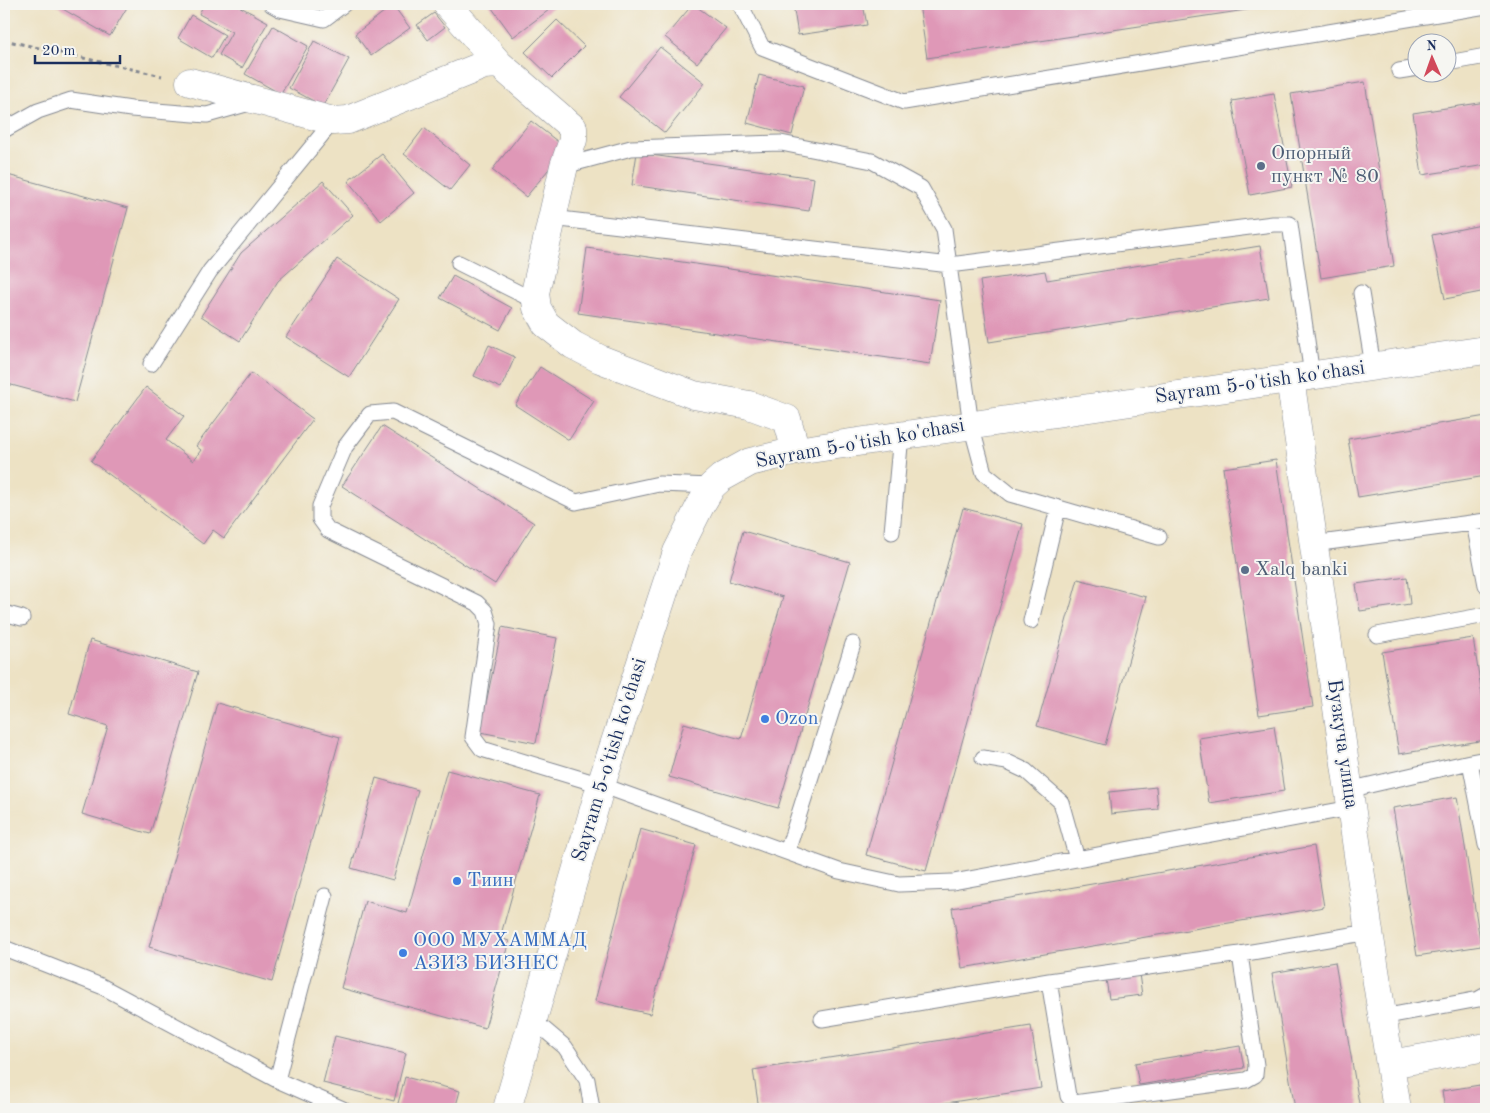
<svg xmlns="http://www.w3.org/2000/svg" width="1490" height="1113" viewBox="0 0 1490 1113" font-family="'Old Standard TT',serif">
<style>
.building{fill:#df98b7}
.lines{fill:none;stroke-linecap:round;stroke-linejoin:round}
.service-casing{stroke:#848891;stroke-width:17}
.minor-casing{stroke:#848891;stroke-width:29}
.tertiary-casing{stroke:#848891;stroke-width:29}
.path{stroke:#848891;stroke-width:3;stroke-dasharray:4 4;stroke-linecap:butt}
.service{stroke:#fff;stroke-width:15}
.minor{stroke:#fff;stroke-width:28}
.tertiary{stroke:#fff;stroke-width:28}
.service-dot{fill:#5c6f8a;stroke:#f6f6f2;stroke-width:2}
.shop-dot{fill:#3f7fe0;stroke:#f6f6f2;stroke-width:2}
.labels{text-anchor:middle;dominant-baseline:central;stroke-width:4;stroke-linejoin:round;paint-order:stroke}
.service-label{font-size:20px;fill:#4e5e75;stroke:#f6f6f2;text-anchor:start}
.street-label{font-size:20px;fill:#1b2f5e;stroke:#f6f6f2}
.shop-label{font-size:20px;fill:#366cbe;stroke:#f6f6f2;text-anchor:start}
</style>
<rect width="100%" height="100%" fill="#f6f6f2"/>
<filter id="ink" filterUnits="userSpaceOnUse"><feTurbulence type="fractalNoise" baseFrequency=".02" numOctaves="2"/><feDisplacementMap in="SourceGraphic" scale="10" xChannelSelector="R" yChannelSelector="G"/><feConvolveMatrix kernelMatrix="1 2 1 2 8 2 1 2 1" color-interpolation-filters="sRGB"/></filter>
<filter id="wash" filterUnits="userSpaceOnUse"><feTurbulence type="fractalNoise" baseFrequency=".0096" numOctaves="4" result="noise"/><feDisplacementMap in="SourceGraphic" scale="20" xChannelSelector="R" yChannelSelector="G"/><feGaussianBlur stdDeviation="1.12" result="paint"/><feColorMatrix in="noise" values="0 0 0 0 0 0 0 0 0 0 0 0 0 0 0 0 0 1.4 0 .05"/><feComposite in="paint" operator="in"/></filter>
<g filter="url(#wash)">
<rect width="100%" height="100%" fill="#ede2c4"/>
<g id="blocks">
<path class="building" d="M54,4H129L110,36Z
M204,4H235L268,22L242,68L219,55L232,32L199,14Z
M489,4H557L513,37Z
M693,4L726,28L697,63L665,37Z
M793,4H863L867,25L798,35Z
M919,4H1279V5L927,58Z
M393,5L410,28L371,56L355,34Z
M434,13L445,27L428,40L417,25Z
M191,15L225,35L212,58L178,38Z
M557,20L584,46L552,78L525,52Z
M273,26L308,46L281,94L245,74Z
M314,41L349,59L323,106L289,88Z
M660,47L705,83L665,133L619,97Z
M759,75L804,86L792,135L747,123Z
M1365,82L1394,266L1321,278L1291,94Z
M1274,94L1292,187L1250,195L1232,101Z
M1486,102V165L1422,175L1413,113Z
M531,121L566,148L526,197L492,170Z
M424,128L470,165L450,190L404,154Z
M637,153L814,178L809,211L632,185Z
M382,154L414,193L381,221L348,181Z
M4,174L128,208L75,402L4,383Z
M323,181L353,215L278,281L240,341L201,316L241,253Z
M1486,224V291L1445,299L1432,235Z
M1260,246L1269,298L989,342L980,281L1045,271L1047,280Z
M587,248L940,300L930,364L578,313Z
M337,259L399,299L349,377L286,337Z
M453,276L512,308L500,330L440,298Z
M489,345L515,357L501,388L474,376Z
M540,367L594,401L569,440L515,405Z
M251,373L313,419L224,538L213,530L203,544L91,461L146,387L184,416L166,440L193,461L201,450L196,446Z
M1486,416V476L1358,497L1348,439Z
M382,426L534,523L495,584L342,486Z
M1276,460L1313,707L1259,715L1223,468Z
M963,508L1023,524L926,871L866,855Z
M743,531L850,562L778,808L669,777L684,723L741,739L783,597L729,581Z
M1407,577L1410,604L1360,611L1356,584Z
M1078,579L1146,597L1105,745L1037,726Z
M502,627L557,638L536,743L480,732Z
M1473,638L1486,720V740L1399,754L1382,652Z
M90,640L198,672L150,834L82,814L108,726L69,714Z
M217,703L340,737L272,982L149,947Z
M1274,726L1284,791L1209,803L1199,738Z
M447,770L540,795L500,938L509,941L485,1028L341,988L365,901L407,913Z
M376,778L418,790L393,880L351,868Z
M1156,787L1158,809L1111,814L1109,792Z
M1457,797L1481,946L1417,956L1393,808Z
M640,829L696,845L650,1014L595,1001Z
M1314,846L1324,907L962,968L952,908Z
M1335,962L1360,1109H1295L1272,973Z
M1139,974L1142,995L1109,999L1106,979Z
M1031,1026L1041,1088L908,1109H759L753,1070Z
M335,1036L406,1053L394,1101L323,1083Z
M1240,1046L1244,1068L1139,1085L1135,1063Z
M405,1077L460,1091L455,1109H406L397,1107Z
M1486,1084V1109H1445L1442,1091Z"/>
</g>
</g>
<g filter="url(#ink)">
<use href="#blocks" fill-opacity="0" stroke="#848891" stroke-width="1"/>
<g class="lines">
<g class="service-casing">
<path id="service" d="M271,4L280,9L324,19L344,4
M740,4L762,47L904,102L1486,6
M1448,63L1486,56
M1399,71L1418,68
M4,130L38,111L71,100L131,109L207,115L253,102
M564,166L631,148L781,143L872,161L921,188L944,229L971,425L984,473L1010,494L1159,537
M552,218L950,265L1273,224H1290L1312,375
M459,263L535,301
M1361,293L1373,366
M151,364L210,271L333,121
M712,486L659,484L576,502L393,412L370,414L345,447L320,506V519L328,530L477,603L485,611L489,624L473,737L482,749L601,785L839,871L899,884L953,882L1351,808
M1474,523L1486,585
M892,532L901,435
M1313,544L1486,521
M4,613L22,618
M1031,621L1058,508
M1377,635L1486,615
M983,758L1007,762L1026,771L1061,802L1077,859
M1470,762L1486,759
M1348,790L1470,762L1486,845
M787,852L853,644
M4,948L101,986L277,1080L343,1109
M1049,981L1068,1096L1074,1103L1246,1080L1255,1075L1256,1065L1240,954L1369,932
M1382,1017L1479,999L1486,995
M822,1019L1049,981L1240,954
M533,1020L565,1047L587,1080L592,1109
M277,1080L325,896"/>
</g>
<g class="minor-casing">
<path id="minor" d="M447,4L499,64
M190,82L333,121L348,120L484,65L499,64L573,128V140L564,166L535,293L537,308L546,324L573,345L600,359L694,395L749,405L787,419L796,451
M1290,378L1369,932L1397,1109
M1390,1064L1486,1047"/>
</g>
<g class="tertiary-casing">
<path id="tertiary" d="M507,1109L601,785L677,552L700,506L712,486L721,478L750,462L796,451L1486,350"/>
</g>
<path class="path" d="M4,40L162,76"/>
<use href="#service" class="service"/>
<use href="#minor" class="minor"/>
<use href="#tertiary" class="tertiary"/>
</g>
</g>
<g class="service-dot">
<circle cx="1261" cy="166" r="5"/>
<circle cx="1245" cy="570" r="5"/>
</g>
<g class="shop-dot">
<circle cx="765" cy="719" r="5"/>
<circle cx="457" cy="881" r="5"/>
<circle cx="403" cy="953" r="5"/>
</g>
<g class="labels">
<g class="service-label">
<text x="1271" y="154">Опорный<tspan x="1271" dy="23">пункт № 80</tspan></text>
<text x="1255" y="570">Xalq banki</text>
</g>
<g class="street-label">
<text transform="translate(1260 383) rotate(-8)">Sayram 5-o'tish ko'chasi</text>
<text transform="translate(860 444) rotate(-10)">Sayram 5-o'tish ko'chasi</text>
<text transform="translate(1342 744) rotate(82)">Бузкуча улица</text>
<text transform="translate(610 760) rotate(-73)">Sayram 5-o'tish ko'chasi</text>
</g>
<g class="shop-label">
<text x="775" y="719">Ozon</text>
<text x="467" y="881">Тиин</text>
<text x="413" y="941">ООО МУХАММАД<tspan x="413" dy="23">АЗИЗ БИЗНЕС</tspan></text>
</g>
</g>
<rect width="1490" height="1113" fill="none" stroke="#f6f6f2" stroke-width="20"/>
<g transform="translate(1432 58) rotate(358)"><circle r="24" fill="#f6f6f2" stroke="#9ea6b7"/>
<path d="M0-4L9 19L0 12L-9 19Z" fill="#d1495b"/>
<text y="-8" font-size="14" font-weight="bold" text-anchor="middle" fill="#1b2f5e">N</text>
</g>
<path d="M35 55v8h85v-8" fill="none" stroke="#1b2f5e" stroke-width="2.5"/>
<text x="42" y="55" font-size="15" fill="#1b2f5e" stroke="#f6f6f2" stroke-width="4" paint-order="stroke">20 m</text>
</svg>
